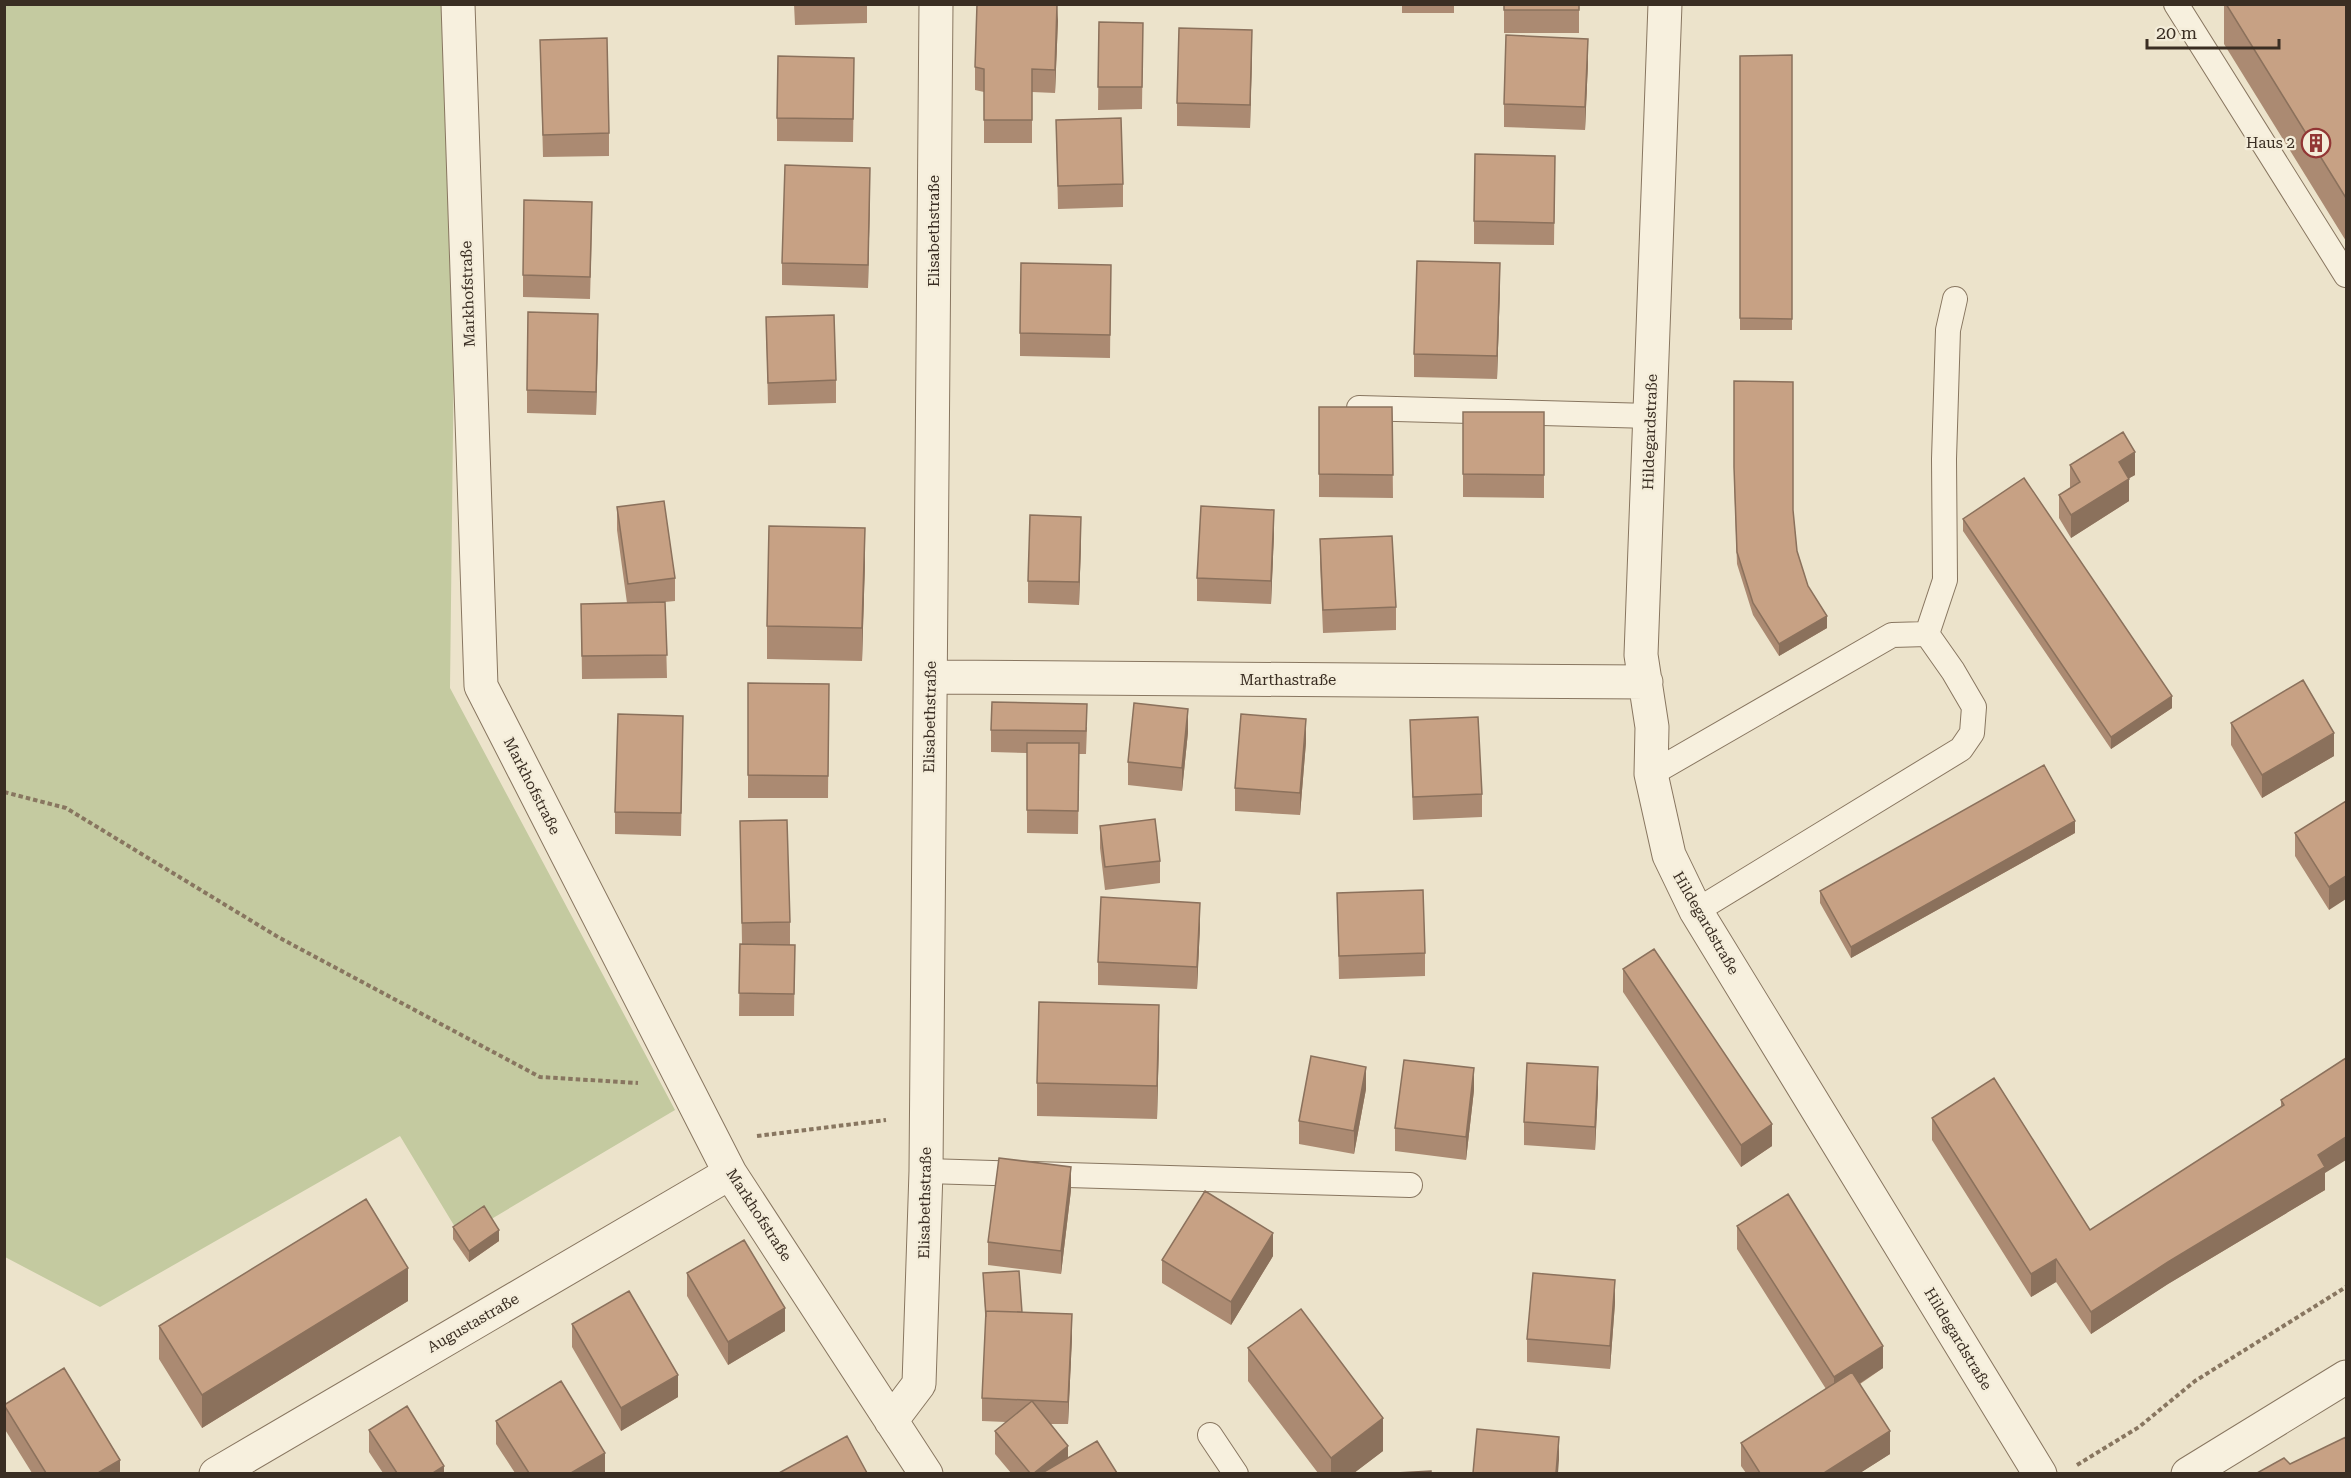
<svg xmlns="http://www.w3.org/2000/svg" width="2351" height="1478" viewBox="0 0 2351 1478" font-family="'Roboto Serif',serif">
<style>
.green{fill:#c4caa0}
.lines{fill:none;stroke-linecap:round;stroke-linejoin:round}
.service-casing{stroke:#887660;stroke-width:26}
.minor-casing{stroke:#887660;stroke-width:35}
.tertiary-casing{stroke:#887660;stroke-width:35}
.path{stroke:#887660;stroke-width:4;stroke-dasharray:4.5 3;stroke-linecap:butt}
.service{stroke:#f7f0de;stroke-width:24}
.minor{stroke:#f7f0de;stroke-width:33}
.tertiary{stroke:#f7f0de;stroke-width:33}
.wall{fill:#ab8a72}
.shaded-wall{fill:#8b715c}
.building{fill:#c7a184;stroke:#8b715c;stroke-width:1.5}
.labels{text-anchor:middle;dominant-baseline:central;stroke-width:4.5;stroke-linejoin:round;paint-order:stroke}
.poi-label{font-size:15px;fill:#3a2e23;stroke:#f4edda;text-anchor:end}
.street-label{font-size:15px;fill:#3a2e23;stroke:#f4edda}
</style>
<rect width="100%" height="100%" fill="#ece3cb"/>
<path class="green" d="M4,5H458L450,688L675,1110L461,1237L400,1136L100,1307L5,1257Z"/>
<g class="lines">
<g class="service-casing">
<path id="service" d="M2176,4L2346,275
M1359,408L1650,416
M1927,634L1945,580L1944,459L1948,330L1955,299
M1651,774L1892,635L1927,634L1953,671L1974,707L1972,733L1961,749L1696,911
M926,1171L1410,1185
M1210,1435L1236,1474"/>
</g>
<g class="minor-casing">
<path id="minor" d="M458,4L481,686L730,1173L926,1474
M1665,4L1641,655L1652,727L1651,774L1669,855L1696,911L2040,1474
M931,677L1646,682
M891,1421L919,1384L926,1171L936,4
M216,1474L730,1173"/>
</g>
<g class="tertiary-casing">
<path id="tertiary" d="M2188,1474L2346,1377"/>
</g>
<path class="path" d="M4,792L66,808L278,937L540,1077L638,1083
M757,1136L886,1120
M2077,1465L2139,1427L2195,1381L2346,1287"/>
<use href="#service" class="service"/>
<use href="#minor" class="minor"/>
<use href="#tertiary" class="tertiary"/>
</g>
<path class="wall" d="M794,4H867V23L795,25Z
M1402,4H1454V13H1402Z
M1504,4H1579V33H1504Z
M2224,4H2346V241L2224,44Z
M1058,20L1055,93L1032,92V143H984V92L975,90V67Z
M1099,22L1143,23L1142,109L1098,110Z
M540,40L609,133V156L543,157Z
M1252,53L1250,128L1177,126V103Z
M1792,55V330H1740V56Z
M1588,62L1585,130L1504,127V104Z
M854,81L853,142L777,141V118Z
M1056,120L1123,184V207L1058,209Z
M1555,156L1554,245L1474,244V221Z
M870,190L868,288L782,285V263Z
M592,225L590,299L523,297V275Z
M1111,265L1110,358L1020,356V333Z
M1500,286L1497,379L1414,377V354Z
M766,317L836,380V403L768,405Z
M598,337L596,415L527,413V390Z
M1319,407H1392L1393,498L1319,497Z
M1463,412H1544V498L1463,497Z
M2070,465L2135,475L2129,478V501L2071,538L2059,518V495L2070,488Z
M1734,479L1793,510L1797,551L1808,586L1827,628L1779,656L1753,615L1737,564Z
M617,507L675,578V601L665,602L667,678L582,679L581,604L627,603L617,530Z
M1963,519L2172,708L2111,749L1963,531Z
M1274,533L1271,604L1197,601V578Z
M1081,539L1079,605L1028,603V581Z
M1320,539L1396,607V630L1323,633L1320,562Z
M865,561L862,661L767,659V626Z
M748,683L829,684L828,798H748Z
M1410,720L1482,794V817L1413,820Z
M2231,723L2334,756L2262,798L2231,745Z
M1087,727L1086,754H1079L1078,834L1027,833V753L991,752V730Z
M1188,732L1182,791L1128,785V762Z
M683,738L681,836L615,834V812Z
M1306,742L1300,815L1235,811V788Z
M2346,801L2329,910L2295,856V833Z
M740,821L790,922V945H795L794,1016H739L740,944H742Z
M1100,826L1160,861V883L1105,890L1100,848Z
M2075,833L1851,958L1820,903V891Z
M1337,893L1425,953V976L1339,979Z
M1200,926L1197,989L1098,985V962Z
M1623,969L1772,1146L1741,1167L1623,992Z
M1159,1038L1157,1119L1037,1116V1083Z
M1366,1089L1354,1154L1299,1144V1121Z
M1474,1090L1466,1160L1395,1151V1128Z
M1598,1090L1595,1150L1524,1145V1122Z
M2281,1100L2325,1173V1190L2168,1284L2091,1334L2056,1282L2031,1297L1932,1140V1118L2090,1230L2281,1108Z
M1071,1190L1061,1274L988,1265V1242Z
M1737,1226L1883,1368L1860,1384L1890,1454L1860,1473H1746L1741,1466V1443L1826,1389L1737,1249Z
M453,1227L499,1241L469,1262L453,1239Z
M1273,1256L1231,1325L1162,1283V1260Z
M687,1273L785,1331L728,1365L687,1296Z
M983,1273L1022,1312L1072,1337L1068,1424H1050L1068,1458L1117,1473H1011L995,1454V1431L1006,1422L982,1421V1398L986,1325Z
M408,1301L202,1428L159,1359V1326Z
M1615,1303L1610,1369L1527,1362V1339Z
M572,1324L678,1397L621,1431L572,1347Z
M1248,1348L1383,1451L1354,1473H1318L1248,1381Z
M4,1404L120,1473H32L4,1428Z
M496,1421L605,1473H515L496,1444Z
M369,1430L444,1473H383L369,1452Z"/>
<path class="shaded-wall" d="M1057,4L1058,20L1055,93V70Z
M1252,30V53L1250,128V105Z
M1588,39V62L1585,130V107Z
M870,168V190L868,288V265Z
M1500,263V286L1497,379V356Z
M598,314V337L596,415V392Z
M2135,452V475L2119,484V462Z
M2129,479V501L2071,538V515Z
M1274,510V533L1271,604V581Z
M1081,517V539L1079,605V582Z
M865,528V561L862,661V628Z
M1827,616V628L1779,656V644Z
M2172,696V708L2111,749V737Z
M1188,709V732L1182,791V768Z
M1306,719V742L1300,815V793Z
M2334,733V756L2262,798V775Z
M2075,821V833L1851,958V947Z
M2346,876V899L2329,910V887Z
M1200,903V926L1197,989V967Z
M1159,1005V1038L1157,1119V1086Z
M1366,1067V1089L1354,1154V1131Z
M1598,1067V1090L1595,1150V1127Z
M1474,1068V1090L1466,1160V1137Z
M1772,1124V1146L1741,1167V1145Z
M2346,1137V1160L2325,1173V1190L2168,1284L2091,1334V1312L2318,1155Z
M1071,1167V1190L1061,1274V1251Z
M499,1230V1241L469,1262V1251Z
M1273,1233V1256L1231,1325V1302Z
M2056,1259V1282L2031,1297V1274Z
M408,1268V1301L202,1428V1395Z
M1615,1280V1303L1610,1369V1346Z
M785,1308V1331L728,1365V1342Z
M1072,1314V1337L1068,1424V1402Z
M1883,1346V1368L1834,1400V1377Z
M678,1375V1397L621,1431V1408Z
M1383,1418V1451L1354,1473H1331V1458Z
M1890,1431V1454L1860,1473H1824Z
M1559,1437V1460L1558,1473H1556Z
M1068,1446V1468L1062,1473H1034Z
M605,1453V1473H571Z
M120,1460V1473H98Z
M444,1466V1473H433Z"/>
<path class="building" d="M977,4H1057L1055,70L1032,69V120H984V69L975,67Z
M1504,4H1579V10H1504Z
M2226,4H2346V198Z
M1099,22L1143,23L1142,87H1098Z
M1179,28L1252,30L1250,105L1177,103Z
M1506,35L1588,39L1585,107L1504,104Z
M607,38L609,133L543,135L540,40Z
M1792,55V319L1740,318V56Z
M778,56L854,58L853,119L777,118Z
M1121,118L1123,184L1058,186L1056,120Z
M1475,154L1555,156L1554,223L1474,221Z
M785,165L870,168L868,265L782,263Z
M524,200L592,202L590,277L523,275Z
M1417,261L1500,263L1497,356L1414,354Z
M1021,263L1111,265L1110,335L1020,333Z
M528,312L598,314L596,392L527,390Z
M834,315L836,380L768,383L766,317Z
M1734,381L1793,382V510L1797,551L1808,586L1827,616L1779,644L1753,603L1737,552L1734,467Z
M1319,407H1392L1393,475L1319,474Z
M1463,412H1544V475L1463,474Z
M2123,432L2135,452L2119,462L2129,479L2071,515L2059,495L2080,482L2070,465Z
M2024,478L2172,696L2111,737L1963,519Z
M664,501L675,578L628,584L617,507Z
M1201,506L1274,510L1271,581L1197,578Z
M1030,515L1081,517L1079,582L1028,581Z
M769,526L865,528L862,628L767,626Z
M1392,536L1396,607L1323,610L1320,539Z
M665,602L667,655L582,656L581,604Z
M2303,680L2334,733L2262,775L2231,723Z
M748,683L829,684L828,776L748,775Z
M992,702L1087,704L1086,731L991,730Z
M1134,703L1188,709L1182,768L1128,762Z
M618,714L683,716L681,813L615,812Z
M1241,714L1306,719L1300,793L1235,788Z
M1478,717L1482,794L1413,797L1410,720Z
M1027,743H1079L1078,811L1027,810Z
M2044,765L2075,821L1851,947L1820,891Z
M2346,801V876L2329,887L2295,833Z
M1155,819L1160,861L1105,867L1100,826Z
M787,820L790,922L742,923L740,821Z
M1423,890L1425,953L1339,956L1337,893Z
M1101,897L1200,903L1197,967L1098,962Z
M740,944L795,945L794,994L739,993Z
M1654,949L1772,1124L1741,1145L1623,969Z
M1039,1002L1159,1005L1157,1086L1037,1083Z
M1311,1056L1366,1067L1354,1131L1299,1121Z
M2346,1058V1137L2318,1155L2325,1167L2168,1262L2091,1312L2056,1259L2031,1274L1932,1118L1994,1078L2090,1230L2284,1105L2281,1100Z
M1404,1060L1474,1068L1466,1137L1395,1128Z
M1527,1063L1598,1067L1595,1127L1524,1122Z
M999,1158L1071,1167L1061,1251L988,1242Z
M1205,1191L1273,1233L1231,1302L1162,1260Z
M1788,1194L1883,1346L1834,1377L1737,1226Z
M366,1199L408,1268L202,1395L159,1326Z
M484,1206L499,1230L469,1251L453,1227Z
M744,1240L785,1308L728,1342L687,1273Z
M1019,1271L1022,1312L986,1311V1317L983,1273Z
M1533,1273L1615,1280L1610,1346L1527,1339Z
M629,1291L678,1375L621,1408L572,1324Z
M1301,1309L1383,1418L1331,1458L1248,1348Z
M986,1311L1072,1314L1068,1402L982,1398Z
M64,1368L120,1460L98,1473H46L4,1405Z
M1852,1372L1890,1431L1824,1473H1760L1741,1443Z
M561,1381L605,1453L571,1473H529L496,1421Z
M1032,1401L1068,1446L1034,1473H1030L995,1431Z
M407,1406L444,1466L433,1473H397L369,1430Z
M1477,1429L1559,1437L1556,1473H1473Z
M847,1436L867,1473H779Z
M2346,1437V1473H2257L2284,1458L2290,1464Z
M1097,1441L1117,1473H1042Z
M1431,1471V1473H1396Z"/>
<defs>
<g id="building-ring" transform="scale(1.5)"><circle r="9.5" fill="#f4edda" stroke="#923635" stroke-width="1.5"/><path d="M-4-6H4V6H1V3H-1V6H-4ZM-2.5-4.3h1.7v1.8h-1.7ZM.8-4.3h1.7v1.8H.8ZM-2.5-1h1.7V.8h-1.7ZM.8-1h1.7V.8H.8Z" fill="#923635"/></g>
</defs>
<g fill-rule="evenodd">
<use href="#building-ring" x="2316" y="143"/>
</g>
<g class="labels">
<g class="poi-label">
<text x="2295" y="143">Haus 2</text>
</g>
<g class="street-label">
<text transform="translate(934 231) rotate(-90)">Elisabethstraße</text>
<text transform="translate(468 294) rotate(-92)">Markhofstraße</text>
<text transform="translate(1650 432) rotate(-88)">Hildegardstraße</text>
<text x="1288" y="680">Marthastraße</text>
<text transform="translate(930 717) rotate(-89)">Elisabethstraße</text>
<text transform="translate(532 786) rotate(63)">Markhofstraße</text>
<text transform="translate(1706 923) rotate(60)">Hildegardstraße</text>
<text transform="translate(925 1203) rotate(-89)">Elisabethstraße</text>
<text transform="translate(759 1215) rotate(57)">Markhofstraße</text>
<text transform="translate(473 1323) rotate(-30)">Augustastraße</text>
<text transform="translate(1958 1339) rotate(59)">Hildegardstraße</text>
</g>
</g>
<rect width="2351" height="1478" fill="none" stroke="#3a2e23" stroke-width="12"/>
<path d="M2147 39v9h132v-9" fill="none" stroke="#3a2e23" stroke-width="3"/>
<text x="2156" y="39" font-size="18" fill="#3a2e23" stroke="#f4edda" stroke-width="4.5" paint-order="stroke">20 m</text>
</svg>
